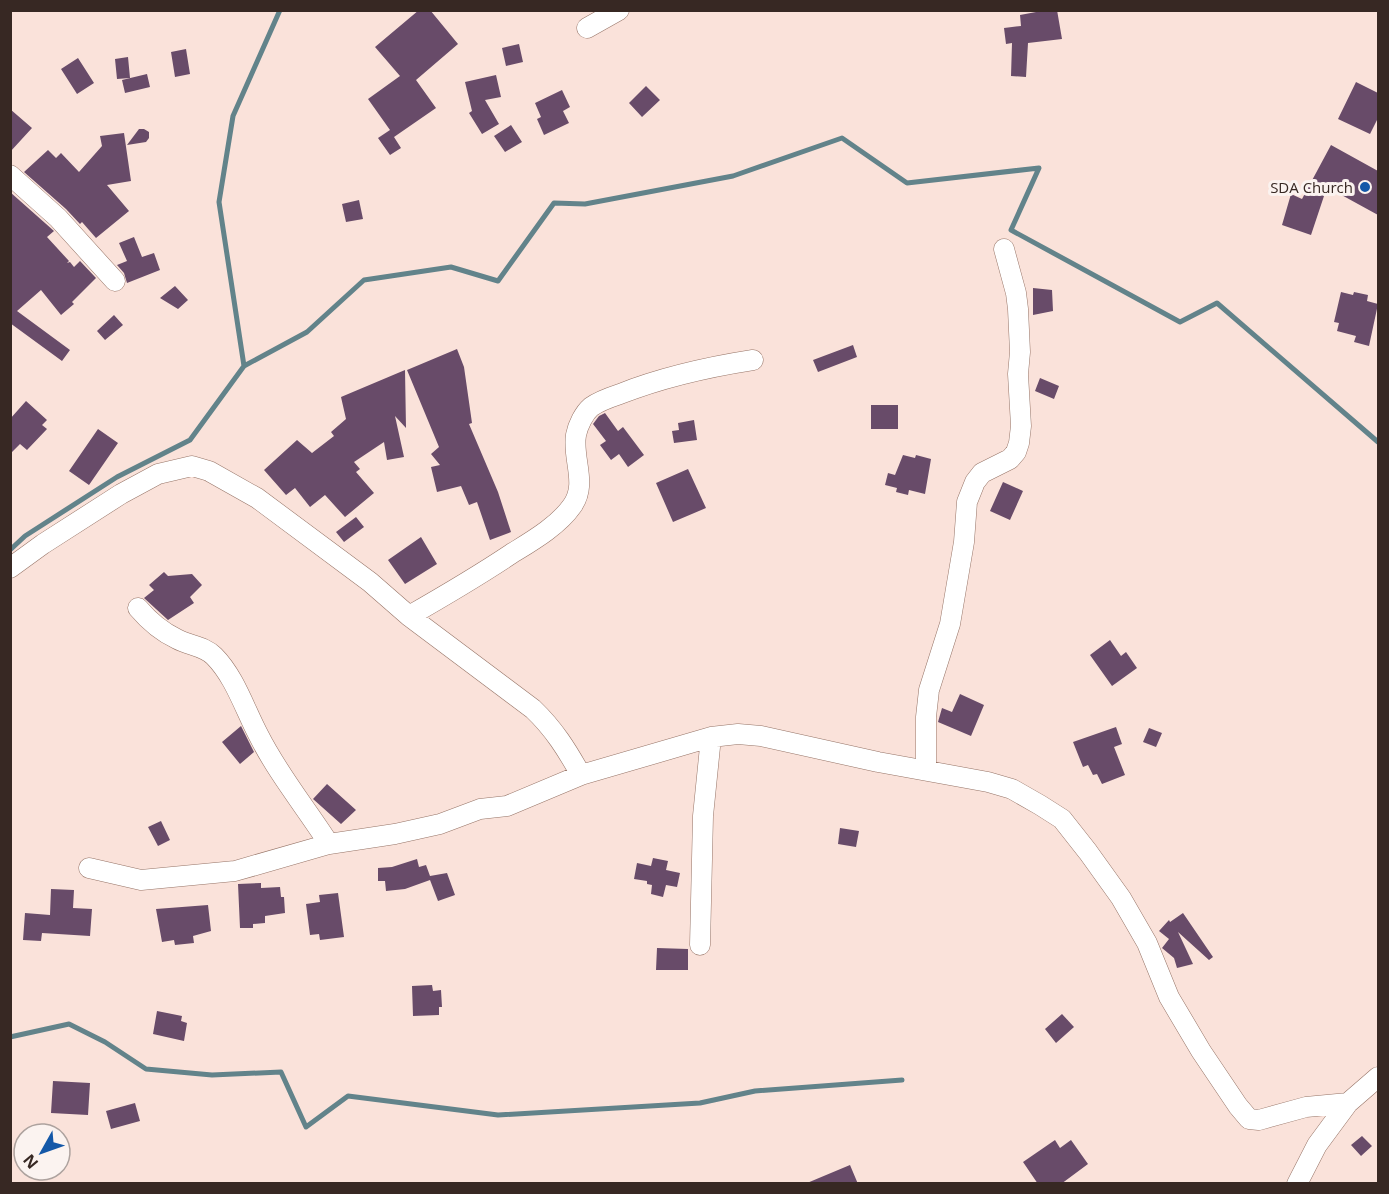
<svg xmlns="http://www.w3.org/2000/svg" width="1389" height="1194" viewBox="0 0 1389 1194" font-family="'Open Sans',sans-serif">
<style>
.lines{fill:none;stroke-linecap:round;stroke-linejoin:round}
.stream{stroke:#62838a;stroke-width:5}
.building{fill:#684b69}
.minor-casing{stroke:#967467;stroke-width:21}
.minor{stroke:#fff;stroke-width:20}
.poi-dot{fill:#1458a8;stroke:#fbf3f0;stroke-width:2}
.labels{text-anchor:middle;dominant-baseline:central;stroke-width:6;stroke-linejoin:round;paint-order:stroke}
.poi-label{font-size:15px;fill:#372823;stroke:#fbf3f0;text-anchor:end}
</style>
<rect width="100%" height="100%" fill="#fae2da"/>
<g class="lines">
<path class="stream" d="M244,366L307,332L364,280L451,267L498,281L554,203L585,204L733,176L842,138L907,183L1039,168L1011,230L1180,322L1217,303L1378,442
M10,550L25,536L117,477L190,440L244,366L219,202L233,116L280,10
M10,1037L69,1024L105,1042L146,1069L212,1075L281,1072L306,1127L348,1096L498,1115L700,1103L755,1091L902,1080"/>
</g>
<path class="building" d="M419,10H430L458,44L416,80L436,108L394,137L401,148L390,155L378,138L390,130L368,99L400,76L375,47Z
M1036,10H1057L1062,39L1028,43L1026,77L1011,76L1012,43L1006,44L1004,28L1021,26L1020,15L1036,12Z
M519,44L523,62L506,66L502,48Z
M186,49L190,74L175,77L171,52Z
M128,57L130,78L117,79L115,59Z
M78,58L94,83L77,94L61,69Z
M147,74L150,87L125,93L122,80Z
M496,75L501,97L485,100L499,124L482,134L469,113L472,111L465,82Z
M1356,82L1378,93V118L1370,134L1338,119Z
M646,86L660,100L642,117L629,103Z
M562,90L570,107L563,111L569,123L544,135L537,119L541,117L535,103Z
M10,109L32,128L10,152Z
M511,125L522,142L505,152L494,136Z
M139,129H144L149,132V138L146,142L127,145Z
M124,133L131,181L107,185L129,211L96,238L82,222L80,224L66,209L24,172L48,150L56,158L61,153L79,172L102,146L100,136Z
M1331,145L1378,171V215L1327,187L1311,235L1282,225L1291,194L1302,199Z
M10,192L54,231L47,237L69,261L67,263L70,262L74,267L80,261L96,278L72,302L74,304L61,315L41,290L17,311L70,350L62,361L10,323Z
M359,200L363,219L346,222L342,204Z
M134,237L142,257L154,253L160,270L127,283L124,273L117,265L127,261L119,243Z
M175,286L188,300L178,309L160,298Z
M1033,288L1052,290L1053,311L1033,315Z
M1341,292L1353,295L1354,292L1368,295L1367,301L1378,304L1369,346L1354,342L1356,336L1337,331L1339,323L1334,322Z
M114,315L123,325L105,340L97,331Z
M853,345L857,357L818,372L813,360Z
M457,349L464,367L472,423L469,424L498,492L511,532L490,540L477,502L469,505L461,486L437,492L431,467L440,465L431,454L439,447L407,370Z
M405,370L406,428L395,416L404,457L387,460L384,442L354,462L360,469L356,472L374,493L345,517L325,495L310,507L295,488L286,495L264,470L297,440L312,453L334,436L331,432L346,419L341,397Z
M1040,378L1059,386L1054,399L1035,391Z
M26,401L47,420L42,425L47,429L27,450L20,444L10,454V419Z
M871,405H898V429H871Z
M605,413L618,431L623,427L644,455L628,467L619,454L611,460L600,445L606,441L593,424L599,416Z
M694,420L697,440L674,443L672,431L679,430L678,423Z
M98,429L118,443L89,485L69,471Z
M903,455L915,458L916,455L931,459L925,494L909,490L908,495L896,492L897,488L885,485L888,473L895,475Z
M688,469L706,508L673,522L656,483Z
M1003,482L1023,491L1010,520L990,511Z
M356,517L364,527L344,542L336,532Z
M421,537L437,564L405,584L388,560Z
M164,572L168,576L192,574L202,585L190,597L194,603L168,620L144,598L154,590L149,585Z
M1110,640L1121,656L1126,652L1137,668L1112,686L1090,655Z
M960,694L984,705L971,736L938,722L942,708L952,712Z
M241,726L254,752L240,764L222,742Z
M1116,727L1122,744L1114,747L1125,775L1102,784L1097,774L1093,775L1088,765L1083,767L1073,742Z
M1149,728L1162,733L1156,747L1143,742Z
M327,784L356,810L341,824L313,799Z
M161,821L170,840L158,846L148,827Z
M840,828L859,831L856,847L838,844Z
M653,858L668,861L666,870L680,873L677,887L666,885L663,897L651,894L652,885L647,884V881L634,879L637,863L651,866Z
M417,859L419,867L426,865L430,876L447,873L455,895L438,901L430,880L405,889L386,891L385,881H378V868L392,867Z
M261,883V888L280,887L281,897H284L285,913L265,916V923L253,924V928H240L238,884Z
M51,889L74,890L73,908L92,909L90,936L42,933L41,941L23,940L25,913L50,915Z
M338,893L344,937L320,940L319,934L310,935L306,904L320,902L319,895Z
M208,905L211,931L193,936L194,943L175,945L174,940L162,942L156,909Z
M1183,913L1213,957L1209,960L1178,932L1193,964L1177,968L1174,958L1162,948L1169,939L1159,931L1169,920L1170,922Z
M657,948L688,949V970H656Z
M432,985L433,991L441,990L442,1007H439V1015L413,1016L412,986Z
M157,1011L182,1016L181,1021L187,1023L184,1041L153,1034Z
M1062,1014L1074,1027L1056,1043L1045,1029Z
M53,1081L90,1083L88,1115L51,1113Z
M135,1103L140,1121L111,1129L106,1111Z
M1362,1136L1372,1146L1361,1156L1351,1145Z
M1055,1140L1060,1148L1071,1140L1088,1164L1061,1184H1038L1023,1162Z
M850,1165L858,1184H807V1183Z"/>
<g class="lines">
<g class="minor-casing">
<path id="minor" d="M587,28L619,10
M10,175L58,218L115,281
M10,568L43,544L121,494L158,474L192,466L209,471L257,498L370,582L409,616L533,709C554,729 567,750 581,775
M138,608C149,621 162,632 177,639C190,646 204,646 214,656C235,677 245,710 259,736C278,774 306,808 329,844
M409,616C444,596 478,576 511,554C532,541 558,526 572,506C588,484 572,459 576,435C578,425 584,413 591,407C599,401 611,397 620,394C663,377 708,367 753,360
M926,770V717L929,690L950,624L964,542L967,502L975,482L982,473L1010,459L1016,452L1019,443L1021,426L1018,374L1020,352L1018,309L1016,293L1004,249
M89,868L141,880L235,871L329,844L395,834L440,824L480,809L507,806L581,775L711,737L738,734L761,736L878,762L988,782L1012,789L1040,805L1062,819L1088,852L1121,898L1147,943L1169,997L1201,1051L1238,1106L1249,1119L1259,1120L1306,1107L1348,1103
M700,945L703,816L711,737
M1297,1184L1317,1145L1348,1103L1378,1077"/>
</g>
<use href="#minor" class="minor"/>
</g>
<circle class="poi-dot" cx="1365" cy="187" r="6"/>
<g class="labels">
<g class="poi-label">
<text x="1353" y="187">SDA Church</text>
</g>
</g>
<rect width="1389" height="1194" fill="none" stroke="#372823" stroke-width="24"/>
<g transform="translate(42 1152) rotate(230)"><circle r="28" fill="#fbf3f0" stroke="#ada29e" stroke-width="1.5"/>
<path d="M0-4.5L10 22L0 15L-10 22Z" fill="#1458a8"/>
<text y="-9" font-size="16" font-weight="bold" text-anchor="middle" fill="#372823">N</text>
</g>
</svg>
